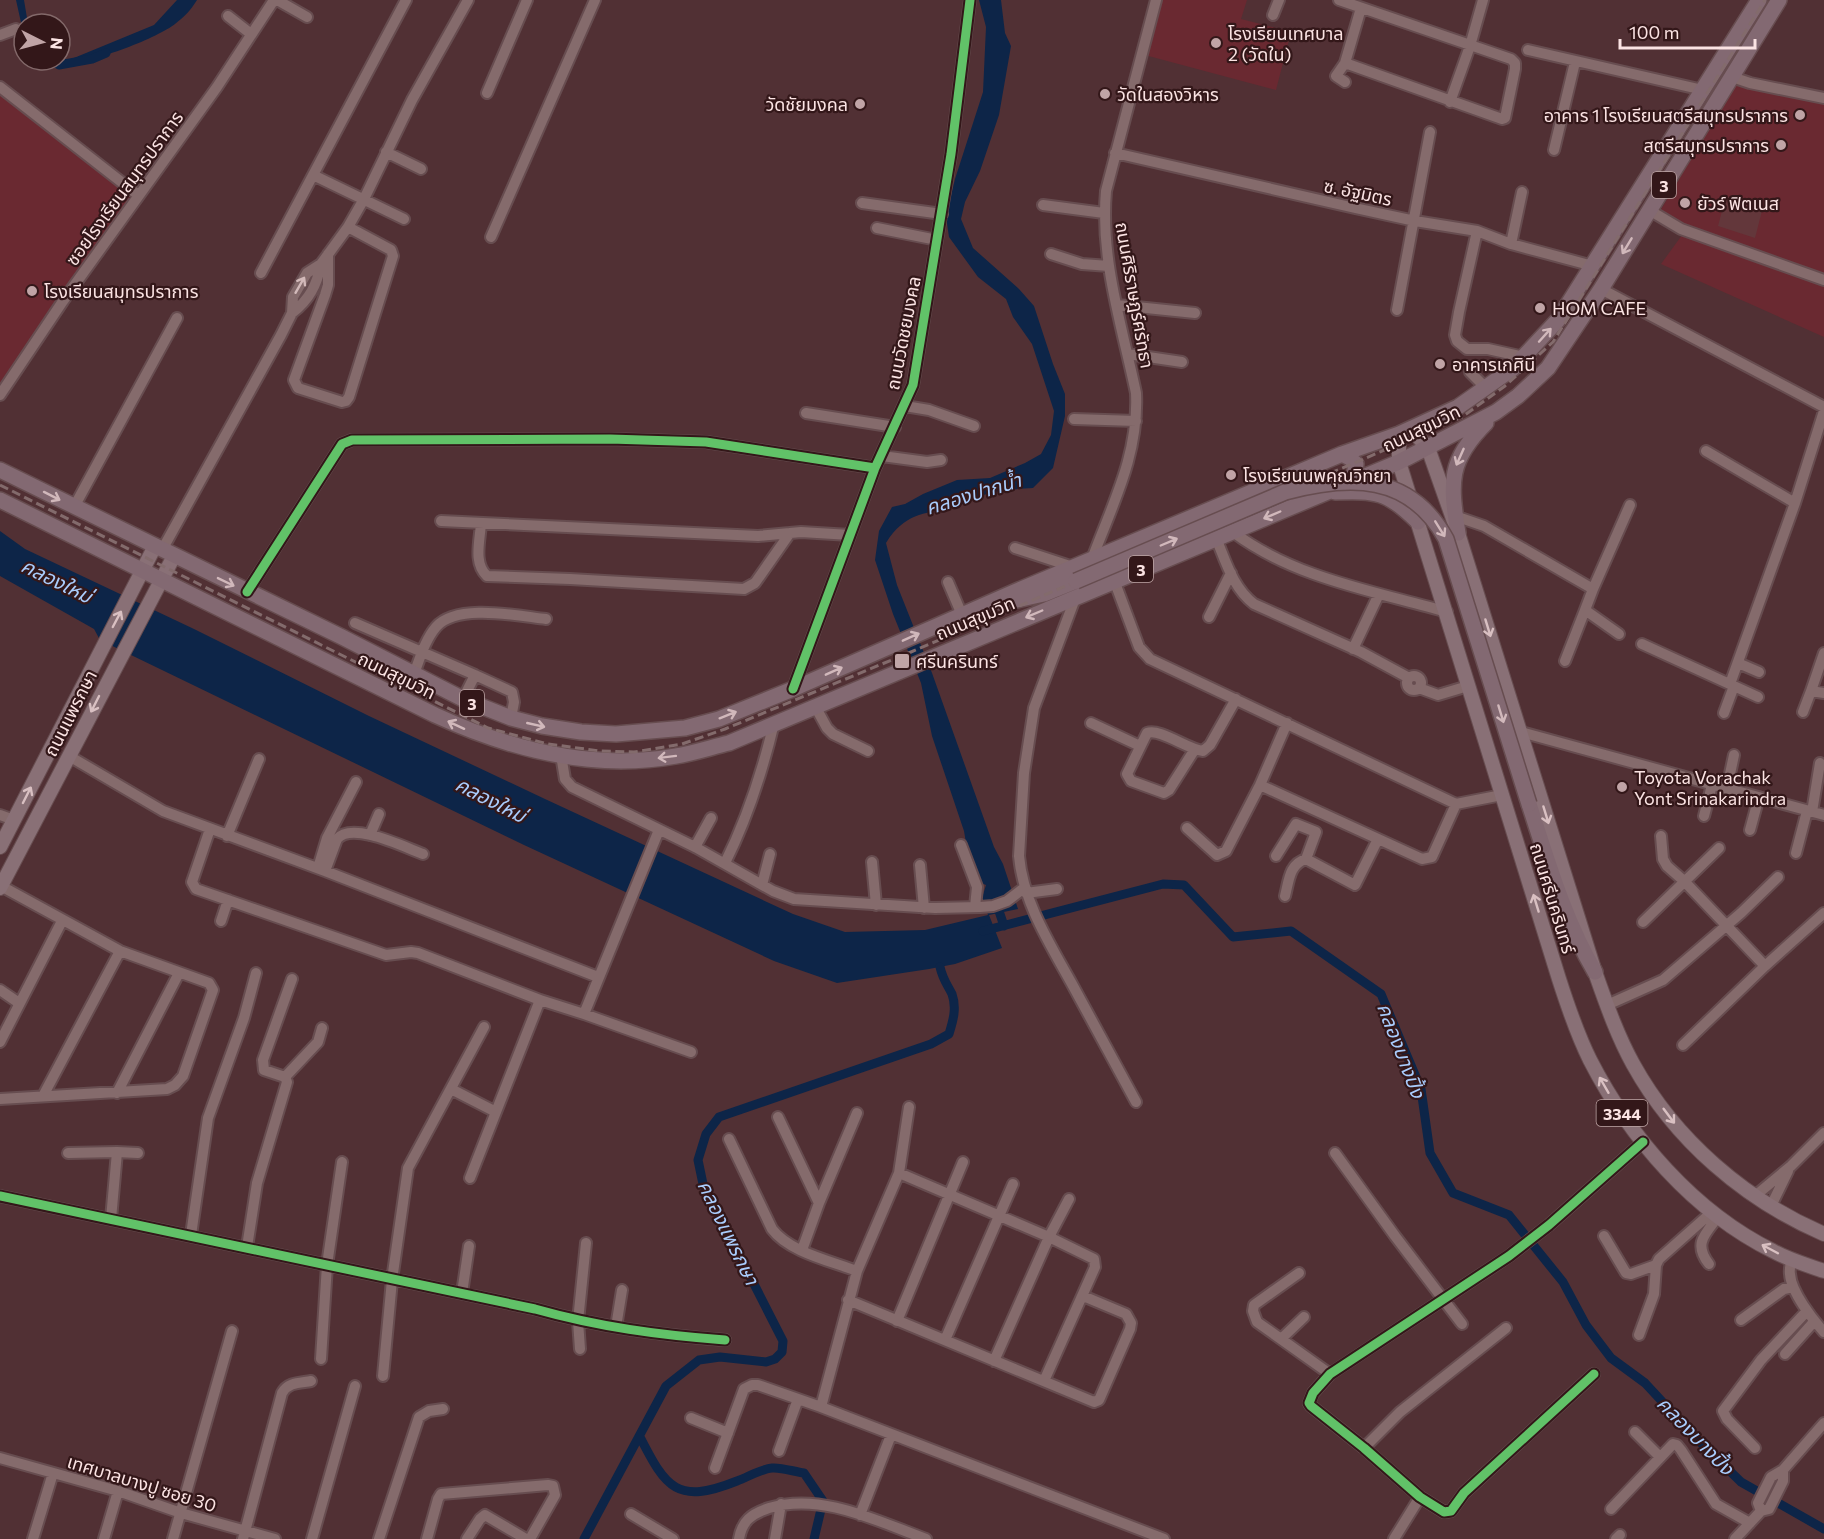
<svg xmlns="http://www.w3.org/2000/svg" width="1824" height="1539" viewBox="0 0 1824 1539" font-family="Commissioner,'Noto Sans Thai',sans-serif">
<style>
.built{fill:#6a2931}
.green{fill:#63373b}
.water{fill:#0d2548}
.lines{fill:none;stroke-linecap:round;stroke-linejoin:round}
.canal{stroke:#0d2548;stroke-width:9}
.minor-casing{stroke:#674d50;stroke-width:14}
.major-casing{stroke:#674d50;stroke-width:16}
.highway-casing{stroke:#674d50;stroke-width:18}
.minor{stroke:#856b6c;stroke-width:10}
.major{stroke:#897076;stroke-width:14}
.highway{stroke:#836972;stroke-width:15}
.rail{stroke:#836b6c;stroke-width:3;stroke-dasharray:9 4.5;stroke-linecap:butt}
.highway-bridge-casing{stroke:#674d50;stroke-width:18;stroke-linecap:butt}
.highway-bridge{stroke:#836972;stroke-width:15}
.cycleway-casing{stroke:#331719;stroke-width:13}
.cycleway{stroke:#61c268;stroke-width:9}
.oneway{stroke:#d1b8bb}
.oneway2{stroke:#d2b9b9}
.oneway3{stroke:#d9c0c2}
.poi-dot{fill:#c0a4a6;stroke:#331719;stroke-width:2}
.labels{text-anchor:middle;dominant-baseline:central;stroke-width:4.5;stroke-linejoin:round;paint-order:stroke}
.shield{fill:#331719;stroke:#bfa6a6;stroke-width:1.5}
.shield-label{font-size:16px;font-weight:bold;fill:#fbe3e3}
.poi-label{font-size:18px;fill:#fbe3e3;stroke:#331719;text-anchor:start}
.street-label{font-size:18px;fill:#fbe3e3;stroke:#331719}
.water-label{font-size:20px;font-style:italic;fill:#a9ccfc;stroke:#331719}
</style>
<rect width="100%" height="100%" fill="#513034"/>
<path class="built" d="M1155,0H1247L1241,19L1291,32L1276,90L1141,54Z
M1736,83L1824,103V337L1661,264L1685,231L1660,211Z
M0,95L130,197L0,385Z"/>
<path class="green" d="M1726,196L1763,207L1755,238L1718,226Z"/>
<path class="water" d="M16,0H24L28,24H24V36Z
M177,0H197C191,10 184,17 175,24C156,39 71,73 51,60H60V57L69,60L154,25Z
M979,0H1001L1005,33L1011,46L999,115L980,171L965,202L961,219L973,248L1019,289L1034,306L1053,364L1065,394V416L1053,468L1033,488C1015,489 995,490 978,497C974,498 970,502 966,503C934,515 908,507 886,543L897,585L932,673L994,847L1003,864L1018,909L989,915L1002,948L955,964L929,969L837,983L774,961L524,845L100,640L94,629L0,576V531L25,549L194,629L369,716L545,799L793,914L845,932L925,930L988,915L982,898L986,885L976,881L968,855L964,831L932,736L921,683L893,614L875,560L879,531L892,507L905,504L923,494L957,480L990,478L1025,463L1041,454L1051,435L1054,411L1032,344L1013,317L1006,299L978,277L949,237L946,217L955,179L983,92L986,27Z"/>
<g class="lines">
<path class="canal" d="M51,60L59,65L92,59L106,53
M996,902L1004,926
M983,931L1163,884L1184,885L1233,937L1291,931L1381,994L1421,1089L1430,1153L1453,1193L1509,1215L1563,1282L1586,1325L1611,1358L1645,1383L1696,1438L1741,1482L1824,1529
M640,1437C666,1488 677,1505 737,1481C748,1477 761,1469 772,1468C781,1467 795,1472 804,1473L823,1501L814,1539
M584,1539L666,1386L699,1360L720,1357L766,1362L775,1359L782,1352L783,1341L703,1184L698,1160L706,1134L719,1117L931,1044L949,1034C953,1021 957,1008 952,994C947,984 943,980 940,967"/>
<g class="minor-casing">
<path id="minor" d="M277,0L307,17
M1339,0L1511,59L1515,63V69L1505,118L1502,119L1345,63L1361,8
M1273,15L1279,0
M228,16L251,34
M0,35L16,29
M1528,50L1703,90
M1345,63L1336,76L1345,82
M1732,77L1750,83L1824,98
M0,87L138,195
M487,93L527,0
M1450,102L1470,46L1483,0
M1554,150L1575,62
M386,152L421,169
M1115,153L1355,208L1415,221L1477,231L1511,244L1593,266
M313,175L404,219
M862,203L942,214
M1043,205L1104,213
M1649,210L1681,229L1824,280
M877,228L937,240
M1477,231L1459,312L1455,335L1457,341L1467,349H1488L1524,357
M491,237L595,0
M1511,244L1522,192
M328,254V285L325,295L294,380L298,388L342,402L346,401L349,397L393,256L391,250L348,227
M1051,254L1082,264L1109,266
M261,273L406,0
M1601,289L1824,407
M1117,305L1195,313
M1397,310L1430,132
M292,313C309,300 317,285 321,264
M1128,354L1182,362
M1470,372L1486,388
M0,395L63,301L217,87L274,0
M905,406L929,410L974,426
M806,413L895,427
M1074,419L1136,421
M1706,451L1795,503
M882,456L927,462L941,460
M74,507L177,318
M1455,516L1484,526L1593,589L1630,505
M441,521L758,536L801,532L850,535
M481,523C480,541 473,563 487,576L570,579L744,589L755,583L790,533
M1233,532C1294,578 1374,591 1447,612
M1216,538C1226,562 1233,588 1254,604L1361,652L1409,678
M1015,548L1073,567
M162,550L281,335L292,313L293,297L307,273L321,264L348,227L364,199L412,100L468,0
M1092,559C1113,503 1139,454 1136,393C1122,326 1100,259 1106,191L1156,0
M1114,580L1139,647L1150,659L1456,804L1502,795
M948,582L962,615
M1593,589L1585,610L1619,634
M247,592L342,444L352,440L610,439L706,442L875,468
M1076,596L1034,708L1024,773L1019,856C1023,902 1050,944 1072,984C1093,1023 1115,1063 1136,1102
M1209,617L1231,573
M355,623L475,675L463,699
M1642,644L1758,697
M1353,649L1379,594
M1824,653L1811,691L1824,693
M1565,661L1585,610
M1738,663L1759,672
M414,674C420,658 425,640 436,627C457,603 518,616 546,619
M475,675L512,692L514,702L511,718
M1407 683a7 7 0 1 1 14 0a7 7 0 1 1-14 0Z
M1730,684L1795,503L1824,411
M1419,688L1438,695L1468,686
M793,689L875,468L913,385L951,154L970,0
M815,706L827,728L833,734L868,751
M1803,712L1811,691
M1724,713L1734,686
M1091,723L1140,746
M1521,732L1824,815
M1195,749L1169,790L1164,793L1131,781L1127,774L1147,733C1160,728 1187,749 1203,751L1210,745L1236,699
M561,755L565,779L572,787L695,847L773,891L794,899L935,908L980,907L993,906L1007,901L1024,888
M69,756L163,811L325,871L598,977
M1260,785L1422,859L1432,857L1456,804
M1727,788L1734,755
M1812,812L1820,763
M0,815L14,820
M1704,816L1712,785
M1187,828L1217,855L1226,851L1260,785L1287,723
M210,829L192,882L196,889L386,955L411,952L418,953L540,1000L584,1014L659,830
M1750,830L1759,797
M370,835L379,814
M227,836L259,759
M1661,836L1663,859L1667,866L1684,881L1765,966L1824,913
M961,845L977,887L975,907
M695,847L711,818
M1796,853L1807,811
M1276,856L1296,824L1316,832L1306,859
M872,862L876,905
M725,863C746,821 763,769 774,723
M920,865L924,908
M318,868L327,838L356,782
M325,871L337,839C352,821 404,847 423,854
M762,885L770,854
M1026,893L1057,889
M1285,896C1289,881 1289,864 1306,859L1355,885L1378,839
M221,921L228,900
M1643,922L1719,848
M0,990L19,1003
M1607,1005L1663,980L1741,913L1778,877
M584,1014L691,1052
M0,1042L62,921
M1683,1045L1765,966
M285,1077L318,1042L322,1028
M451,1089L496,1112
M117,1093L179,973
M43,1096L120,951
M0,1099L167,1089L175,1085L183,1076L213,990L209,983L120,951L1,886
M778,1117L819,1203
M729,1139L772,1229C789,1252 831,1261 857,1271
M117,1152L138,1153
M68,1153L117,1152L111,1219
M1335,1153L1395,1236L1462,1324
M899,1173L1049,1237L1094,1259L1095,1267L1044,1381
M470,1178L540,1000
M0,1196L535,1309C599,1327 659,1335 725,1340
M1755,1196L1791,1166L1824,1133
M1771,1206L1788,1171
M191,1235L208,1118L244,1018L256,973
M1604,1236L1626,1273L1631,1274L1656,1265
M247,1247L257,1183L287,1082L285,1077L264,1070L263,1060L292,979
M802,1250L819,1203L857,1113
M1791,1260C1791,1264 1789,1270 1790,1274C1791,1292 1813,1320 1824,1332
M1709,1264C1693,1244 1705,1234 1718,1217
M1299,1273L1254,1305L1253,1311L1257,1322L1330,1374
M462,1293L469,1246
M848,1300L1094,1402L1099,1400L1130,1329L1131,1323L1126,1314L1083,1296
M1741,1320L1784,1289L1793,1287
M897,1321L963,1162
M616,1327L622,1290
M1639,1335L1654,1294L1656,1265L1659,1259L1712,1212
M1281,1339L1304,1317
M945,1340L1013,1184
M580,1349L578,1321L586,1243
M1785,1354L1811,1325L1816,1323
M321,1359L327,1265L342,1162
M994,1361L1049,1237L1069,1199
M1594,1374L1464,1493L1451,1511L1444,1512L1420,1497L1364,1448L1311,1406L1309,1403L1313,1393L1330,1374L1509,1256L1549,1225L1643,1142
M383,1376L392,1280L408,1168L484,1027
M821,1407L857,1271L899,1173L909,1107
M691,1418L728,1433
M1635,1432L1659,1456
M1364,1448L1400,1412L1506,1328
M1755,1448L1727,1419L1723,1411L1761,1360L1807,1311
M779,1451L798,1399
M0,1458L118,1491L181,1513L275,1539
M715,1468L744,1389L752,1385H758L821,1407L1164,1539
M1611,1509L1673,1444L1677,1445L1681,1450L1716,1504L1750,1523
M1761,1511L1758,1503L1771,1477L1783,1470L1824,1423
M631,1514L673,1539
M860,1515L891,1435
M33,1539L53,1473
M104,1539L118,1491
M173,1539L232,1331
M243,1539L282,1393C288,1382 300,1383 311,1381
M312,1539L355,1386
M379,1539L419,1417L429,1411L443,1409
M427,1539L438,1499L441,1494L548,1485L553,1486L555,1495L530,1539
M467,1539L480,1519L485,1515L526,1539
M739,1539C742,1521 751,1514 769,1508C821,1492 877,1521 926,1539
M775,1539L781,1504
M1394,1539L1420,1497
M1616,1539L1620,1535
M1735,1539L1761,1511L1769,1509L1783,1481V1470"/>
</g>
<g class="major-casing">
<path id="major" d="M1411,429L1428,448L1458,533L1595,972C1606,1003 1617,1035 1633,1064C1675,1140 1745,1200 1824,1234
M1399,434V462L1559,979C1568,1007 1577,1034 1590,1060C1630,1138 1694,1212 1773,1251C1789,1260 1807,1265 1824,1271
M0,847L155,546
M0,888L174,556"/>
</g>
<g class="highway-casing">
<path id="highway" d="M1342,454L1350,458L1356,464L1353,481
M0,470L342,637L463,699L511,718L542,726L581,732L616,734L685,728L719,719L793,689L1014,592L1342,454L1399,434L1458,407L1512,369L1558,320L1759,0
M1335,492C1377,491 1387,491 1418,522
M0,500L435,715C509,749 594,771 676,756C694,753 712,747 729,743L1399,462L1496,412L1518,396L1548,368L1601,289L1779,0
M1458,533C1450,482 1448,461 1486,423
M1003,603L1044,594L1076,581
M1529,804C1548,862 1564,919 1595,972"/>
</g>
<use href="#minor" class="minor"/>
<use href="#major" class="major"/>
<use href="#highway" class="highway"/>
<path class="rail" d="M0,485L488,728L548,744L600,751L634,752L682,744L725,729L911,652L1462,417L1505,386L1553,342L1765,0"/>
<g class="highway-bridge-casing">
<path id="highway-bridge" d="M1076,581L1285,492C1349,475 1410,473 1446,539L1529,804"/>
</g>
<use href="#highway-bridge" class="highway-bridge"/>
<g class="cycleway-casing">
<path id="cycleway" d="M247,592L342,444L352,440L610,439L706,442L875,468
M793,689L875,468L913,385L951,154L970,0
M0,1196L535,1309C599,1327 659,1335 725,1340
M1594,1374L1464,1493L1451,1511L1444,1512L1420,1497L1364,1448L1311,1406L1309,1403L1313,1393L1330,1374L1509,1256L1549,1225L1643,1142"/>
</g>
<use href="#cycleway" class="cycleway"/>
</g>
<defs><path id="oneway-shaft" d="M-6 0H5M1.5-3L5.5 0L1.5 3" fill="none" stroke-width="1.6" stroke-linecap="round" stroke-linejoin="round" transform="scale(1.5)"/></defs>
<g class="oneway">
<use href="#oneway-shaft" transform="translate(1627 246) rotate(121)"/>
<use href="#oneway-shaft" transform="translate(1545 335) rotate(-48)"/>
<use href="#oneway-shaft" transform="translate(1460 457) rotate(114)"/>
<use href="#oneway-shaft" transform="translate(52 496) rotate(27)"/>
<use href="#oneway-shaft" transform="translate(1272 515) rotate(157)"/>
<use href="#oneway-shaft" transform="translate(1440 529) rotate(58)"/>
<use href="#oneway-shaft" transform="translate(1169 542) rotate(-23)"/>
<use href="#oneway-shaft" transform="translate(226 582) rotate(26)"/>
<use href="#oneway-shaft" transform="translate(1034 614) rotate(157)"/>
<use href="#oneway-shaft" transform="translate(911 637) rotate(-24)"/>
<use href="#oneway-shaft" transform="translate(834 671) rotate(-24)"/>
<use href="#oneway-shaft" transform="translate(1501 714) rotate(73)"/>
<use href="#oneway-shaft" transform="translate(728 715) rotate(-22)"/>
<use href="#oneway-shaft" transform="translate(456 725) rotate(-155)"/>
<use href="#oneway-shaft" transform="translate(536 725) rotate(13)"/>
<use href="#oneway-shaft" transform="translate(667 757) rotate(173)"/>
</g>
<use class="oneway2" href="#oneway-shaft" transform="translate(300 285) rotate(-60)"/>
<g class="oneway3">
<use href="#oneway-shaft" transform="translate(117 619) rotate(-62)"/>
<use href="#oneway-shaft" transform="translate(1488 628) rotate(73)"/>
<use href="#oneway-shaft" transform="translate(95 704) rotate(117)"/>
<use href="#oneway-shaft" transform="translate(27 795) rotate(-63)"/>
<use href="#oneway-shaft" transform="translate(1546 815) rotate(73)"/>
<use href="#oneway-shaft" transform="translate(1536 903) rotate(-107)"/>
<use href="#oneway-shaft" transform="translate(1604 1085) rotate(-120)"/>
<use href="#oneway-shaft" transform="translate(1669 1116) rotate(53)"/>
<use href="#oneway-shaft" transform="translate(1770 1249) rotate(-152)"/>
</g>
<g class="poi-dot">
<circle cx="1216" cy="43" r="6"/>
<circle cx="1105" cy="94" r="6"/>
<circle cx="860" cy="104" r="6"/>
<circle cx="1800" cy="115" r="6"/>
<circle cx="1781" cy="145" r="6"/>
<circle cx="1685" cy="203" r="6"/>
<circle cx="32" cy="291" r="6"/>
<circle cx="1540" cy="308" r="6"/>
<circle cx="1440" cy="364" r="6"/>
<circle cx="1231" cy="475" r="6"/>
<rect x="894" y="653" width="16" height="16" rx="3"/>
<circle cx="1622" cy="787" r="6"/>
</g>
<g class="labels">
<g class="shield">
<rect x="1652" y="172" width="24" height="26" rx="4.5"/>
<rect x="1129" y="556" width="24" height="26" rx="4.5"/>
<rect x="460" y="690" width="24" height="26" rx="4.5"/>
<rect x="1596.5" y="1100" width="51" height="26" rx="4.5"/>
</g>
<g class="shield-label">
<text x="1664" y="185">3</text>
<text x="1141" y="569">3</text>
<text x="472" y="703">3</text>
<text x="1622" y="1113">3344</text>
</g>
<g class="poi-label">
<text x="1228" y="33">โรงเรียนเทศบาล<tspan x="1228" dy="21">2 (วัดใน)</tspan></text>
<text x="1117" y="94">วัดในสองวิหาร</text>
<text x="848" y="104" text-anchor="end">วัดชัยมงคล</text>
<text x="1788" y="115" text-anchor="end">อาคาร 1 โรงเรียนสตรีสมุทรปราการ</text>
<text x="1769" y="145" text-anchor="end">สตรีสมุทรปราการ</text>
<text x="1697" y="203">ยัวร์ ฟิตเนส</text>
<text x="44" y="291">โรงเรียนสมุทรปราการ</text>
<text x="1552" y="308">HOM CAFE</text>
<text x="1452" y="364">อาคารเกศินี</text>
<text x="1243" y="475">โรงเรียนนพคุณวิทยา</text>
<text x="916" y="661">ศรีนครินทร์</text>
<text x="1634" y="777">Toyota Vorachak<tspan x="1634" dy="21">Yont Srinakarindra</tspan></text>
</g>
<g class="street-label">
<text transform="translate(124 188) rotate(-54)">ซอยโรงเรียนสมุทรปราการ</text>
<text transform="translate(1358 192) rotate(12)">ซ. อัฐมิตร</text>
<text transform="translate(1135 295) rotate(80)">ถนนศิริราษฎร์ศรัทธา</text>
<text transform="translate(903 333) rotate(-79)">ถนนวัดชยมงคล</text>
<text transform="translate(1421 428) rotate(-26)">ถนนสุขุมวิท</text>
<text transform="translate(975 618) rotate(-23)">ถนนสุขุมวิท</text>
<text transform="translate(397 675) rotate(26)">ถนนสุขุมวิท</text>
<text transform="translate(70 713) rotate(-63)">ถนนแพรกษา</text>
<text transform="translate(1553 898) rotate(73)">ถนนศรีนครินทร์</text>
<text transform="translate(142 1483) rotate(17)">เทศบาลบางปู ซอย 30</text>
</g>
<g class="water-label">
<text transform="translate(973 493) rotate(-17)">คลองปากน้ำ</text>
<text transform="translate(57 580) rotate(26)">คลองใหม่</text>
<text transform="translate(491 799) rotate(27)">คลองใหม่</text>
<text transform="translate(1402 1050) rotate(69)">คลองบางปิ้ง</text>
<text transform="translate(729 1232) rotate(64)">คลองแพรกษา</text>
<text transform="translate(1696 1435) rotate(46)">คลองบางปิ้ง</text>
</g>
</g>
<g transform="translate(42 42) rotate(96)"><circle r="28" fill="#331719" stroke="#83696a" stroke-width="1.5"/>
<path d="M0-4.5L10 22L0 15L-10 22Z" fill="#c0a4a6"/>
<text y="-9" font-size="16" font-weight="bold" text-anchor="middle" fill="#fbe3e3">N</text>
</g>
<path d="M1620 39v9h135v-9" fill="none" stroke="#fbe3e3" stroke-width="3"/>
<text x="1629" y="39" font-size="18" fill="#fbe3e3" stroke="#331719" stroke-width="4.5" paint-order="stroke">100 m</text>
</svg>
